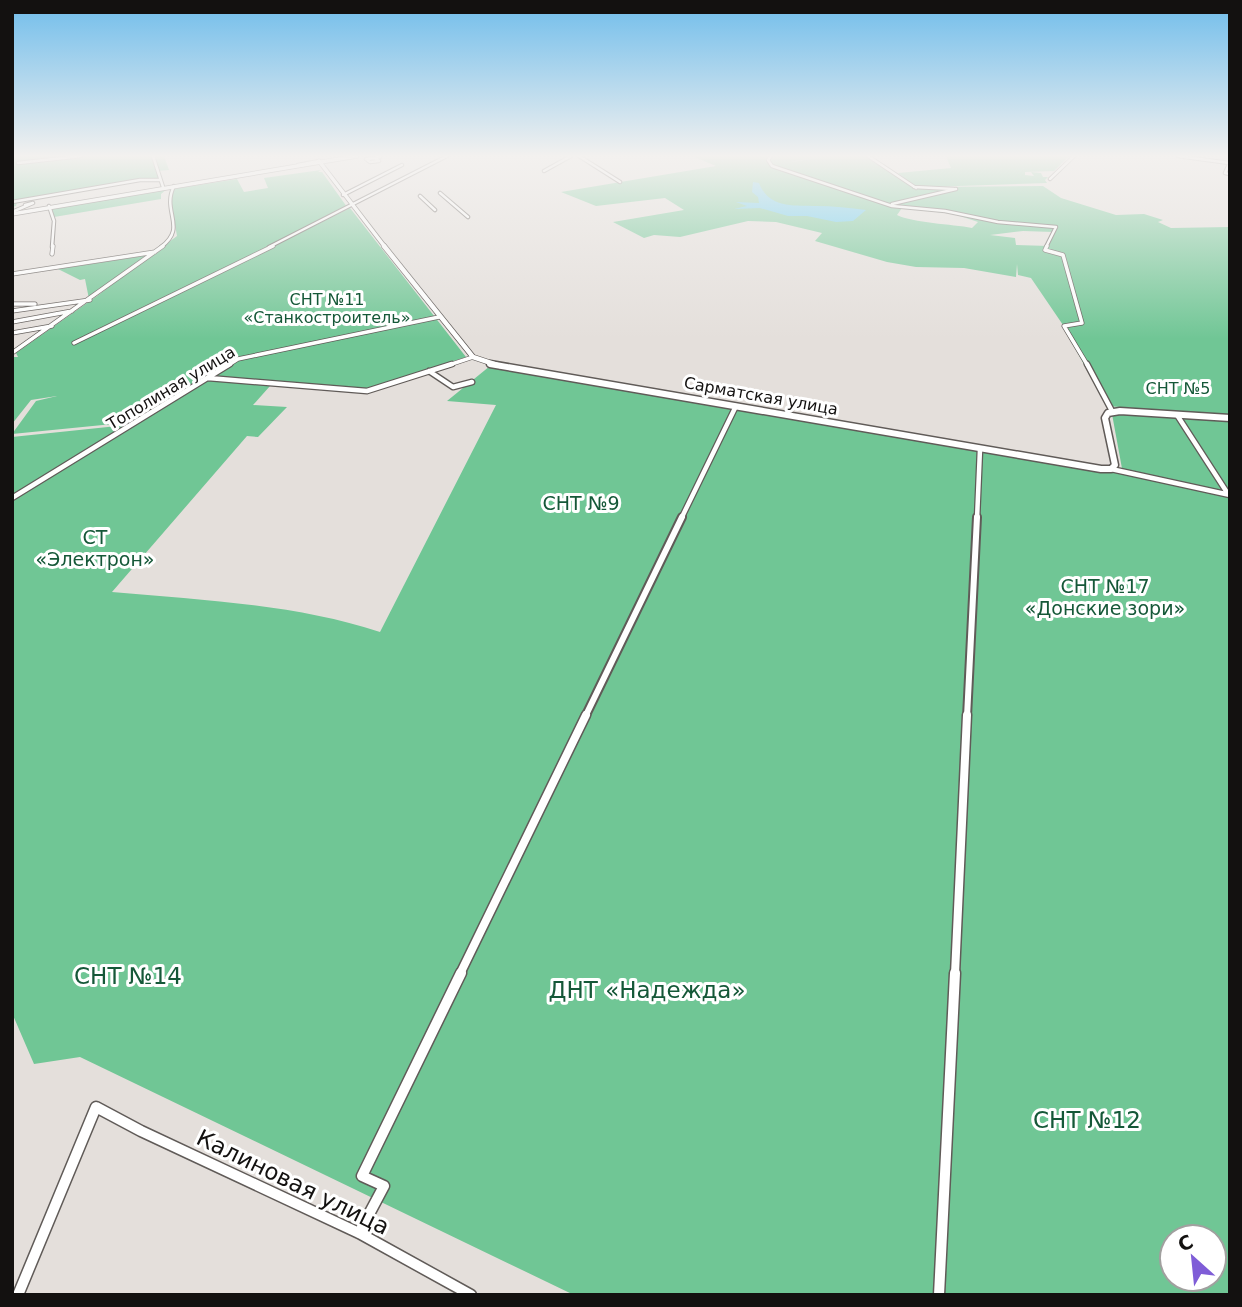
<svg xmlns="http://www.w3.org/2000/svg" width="1242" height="1307" viewBox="0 0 1242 1307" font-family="'DejaVu Sans',sans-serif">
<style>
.green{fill:#70c695;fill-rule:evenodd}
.water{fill:#5ccaf0}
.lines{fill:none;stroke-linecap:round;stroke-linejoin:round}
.minor-far5-casing{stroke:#605b58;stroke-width:4.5}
.minor-far4-casing{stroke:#605b58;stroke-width:5}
.minor-far3-casing{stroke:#605b58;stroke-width:7}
.minor-far2-casing{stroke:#605b58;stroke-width:10}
.minor-far1-casing{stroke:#605b58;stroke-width:11}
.minor-casing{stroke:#605b58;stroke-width:13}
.major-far2-casing{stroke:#605b58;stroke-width:5}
.major-far1-casing{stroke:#605b58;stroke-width:6}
.major-casing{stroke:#605b58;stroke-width:9}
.minor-far5{stroke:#fff;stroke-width:2.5}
.minor-far4{stroke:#fff;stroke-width:3.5}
.minor-far3{stroke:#fff;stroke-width:4.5}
.minor-far2{stroke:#fff;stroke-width:6}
.minor-far1{stroke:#fff;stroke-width:8}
.minor{stroke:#fff;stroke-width:10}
.major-far2{stroke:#fff;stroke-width:3.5}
.major-far1{stroke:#fff;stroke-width:4.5}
.major{stroke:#fff;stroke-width:6}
.labels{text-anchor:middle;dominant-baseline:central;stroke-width:6;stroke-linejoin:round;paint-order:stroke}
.far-park-label{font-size:16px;fill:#155838;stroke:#fff}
.far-street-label{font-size:16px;fill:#131110;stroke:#fff}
.park-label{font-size:19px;fill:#155838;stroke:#fff}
.near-park-label{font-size:23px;fill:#155838;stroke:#fff}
.near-street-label{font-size:23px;fill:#131110;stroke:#fff}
</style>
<rect width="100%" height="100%" fill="#e4dfdb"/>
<path class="green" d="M13,156H164L169,170L158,171L161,180L149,179L17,202L16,206L12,207Z
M692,156H830L772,165C796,162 847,150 869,156C883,159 897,182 914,186L898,173L951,168L946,156H1069L1054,171L1025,172V175L1034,176L1031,172L1041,173L1043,177H1048L1045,180L1047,183L928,187L1043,186L1061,198L1116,215L1144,214L1163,220L1158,222L1171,228L1230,227V415L1106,406L1063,325L1031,278L1018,275L1017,264L1016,277L964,268L916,267L887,262L815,241L822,233L776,222L748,221L680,237L654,235L644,238L613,222L684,210L665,198L596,206L561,192L716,166ZM902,208L954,214L978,222L972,228C952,224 913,223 897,215ZM1023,231L1054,232L1049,246L1016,245L1015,238L990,235Z
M321,170L318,172H322L347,207L77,342L350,208L466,357L370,388H348L206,376L133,422L12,434L36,401L57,396L31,400L12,424V357H18L16,353L97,296L177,236L170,196L173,189L237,179L244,192L268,188L264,178Z
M167,189L161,194V199L54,217L51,209Z
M149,255L89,299L85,279L80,280L58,269Z
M490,366L1123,474L1112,414L1118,411L1230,420V1295H574L80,1057L34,1064L12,1013V500L204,380L270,386L253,405L287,407L258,437L247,436L112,592C201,600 295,604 380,632L496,405L447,401ZM1172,1237H1214V1279H1172Z
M127,425L12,498V437Z"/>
<path class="water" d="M753,182L759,183C769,209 795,205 816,206C833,206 850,208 866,210L853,221L836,222L807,216H788L760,208L734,209L747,206L736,202L759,203L758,197L752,192Z"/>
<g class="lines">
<g class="minor-far5-casing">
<path id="minor-far5" d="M153,156L163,187
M579,156L620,182
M771,156L768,160L772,166L892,206L945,211L998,222L1056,227L1046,247
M868,156L916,188
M1178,156L1229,163
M375,158L379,161L370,162L366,159Z
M375,158L380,157L377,156
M1230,162L1225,173L1230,174
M18,163L81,156
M298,165L319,161
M544,171L571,156
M1050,179L1074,156
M914,187L954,189
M440,193L468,217
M343,195L402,165
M420,196L435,210
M12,202L140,180H159
M892,204L956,189
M49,206L54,221L52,247
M12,212L33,203L25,205
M161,247C188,227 161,212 174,186
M269,247L447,156"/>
</g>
<g class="minor-far4-casing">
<path id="minor-far4" d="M1047,246L1045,250L1063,255L1082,323L1064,326L1088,366
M52,254L53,246
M12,274L155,252
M12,304H35
M12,311L90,300
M12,322L72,311
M12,333L52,326
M74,343L273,246
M12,353L163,246
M227,366L238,359L439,317
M446,366L473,357"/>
</g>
<g class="minor-far3-casing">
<path id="minor-far3" d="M1087,364L1112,411
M429,371L453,387L472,382
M208,378L367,391L452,364
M1177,415L1228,494
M1111,469L1230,495
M12,498L230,364
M681,519L736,406
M977,519L980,449"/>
</g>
<g class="minor-far2-casing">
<path id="minor-far2" d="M585,717L682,517
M967,717L977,517"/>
</g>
<g class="minor-far1-casing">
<path id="minor-far1" d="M460,974L586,715
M955,974L967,715"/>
</g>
<g class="minor-casing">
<path id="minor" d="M359,1233L384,1186L362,1176L461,973
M18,1295L96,1107L141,1131L359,1233L471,1295
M939,1295L955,973"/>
</g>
<g class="major-far2-casing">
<path id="major-far2" d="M319,161L385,247
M12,214L357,156"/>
</g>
<g class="major-far1-casing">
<path id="major-far1" d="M384,246L473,357L500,366"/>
</g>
<g class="major-casing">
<path id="major" d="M490,364L1101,469H1111L1115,465L1105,418L1108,413L1120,411L1230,418"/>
</g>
<use href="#minor-far5" class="minor-far5"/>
<use href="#minor-far4" class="minor-far4"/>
<use href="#minor-far3" class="minor-far3"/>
<use href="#minor-far2" class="minor-far2"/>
<use href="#minor-far1" class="minor-far1"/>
<use href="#minor" class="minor"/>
<use href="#major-far2" class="major-far2"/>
<use href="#major-far1" class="major-far1"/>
<use href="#major" class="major"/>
</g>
<linearGradient id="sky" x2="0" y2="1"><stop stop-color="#70bdeb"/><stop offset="0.46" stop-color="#f3f1ef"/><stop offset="1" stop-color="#f3f1ef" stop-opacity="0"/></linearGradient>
<rect width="1242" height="339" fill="url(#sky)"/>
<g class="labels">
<g class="far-park-label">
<text x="327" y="299">СНТ №11<tspan x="327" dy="18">«Станкостроитель»</tspan></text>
<text x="1178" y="388">СНТ №5</text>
</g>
<g class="far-street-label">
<text transform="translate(171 388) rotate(-31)">Тополиная улица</text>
<text transform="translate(761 396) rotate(10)">Сарматская улица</text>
</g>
<g class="park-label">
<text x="581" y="503">СНТ №9</text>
<text x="95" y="537">СТ<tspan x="95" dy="22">«Электрон»</tspan></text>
<text x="1105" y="586">СНТ №17<tspan x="1105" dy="22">«Донские зори»</tspan></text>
</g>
<g class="near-park-label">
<text x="128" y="976">СНТ №14</text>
<text x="647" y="990">ДНТ «Надежда»</text>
<text x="1087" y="1120">СНТ №12</text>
</g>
<g class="near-street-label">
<text transform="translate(293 1182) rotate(26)">Калиновая улица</text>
</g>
</g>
<rect width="1242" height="1307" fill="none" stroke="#131110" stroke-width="28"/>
<g transform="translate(1193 1258) rotate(333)"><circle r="33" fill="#ffffff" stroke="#a1a09f" stroke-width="2"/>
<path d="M0-5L12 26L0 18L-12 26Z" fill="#7f5dd7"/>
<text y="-10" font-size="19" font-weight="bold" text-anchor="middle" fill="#131110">С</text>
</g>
</svg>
